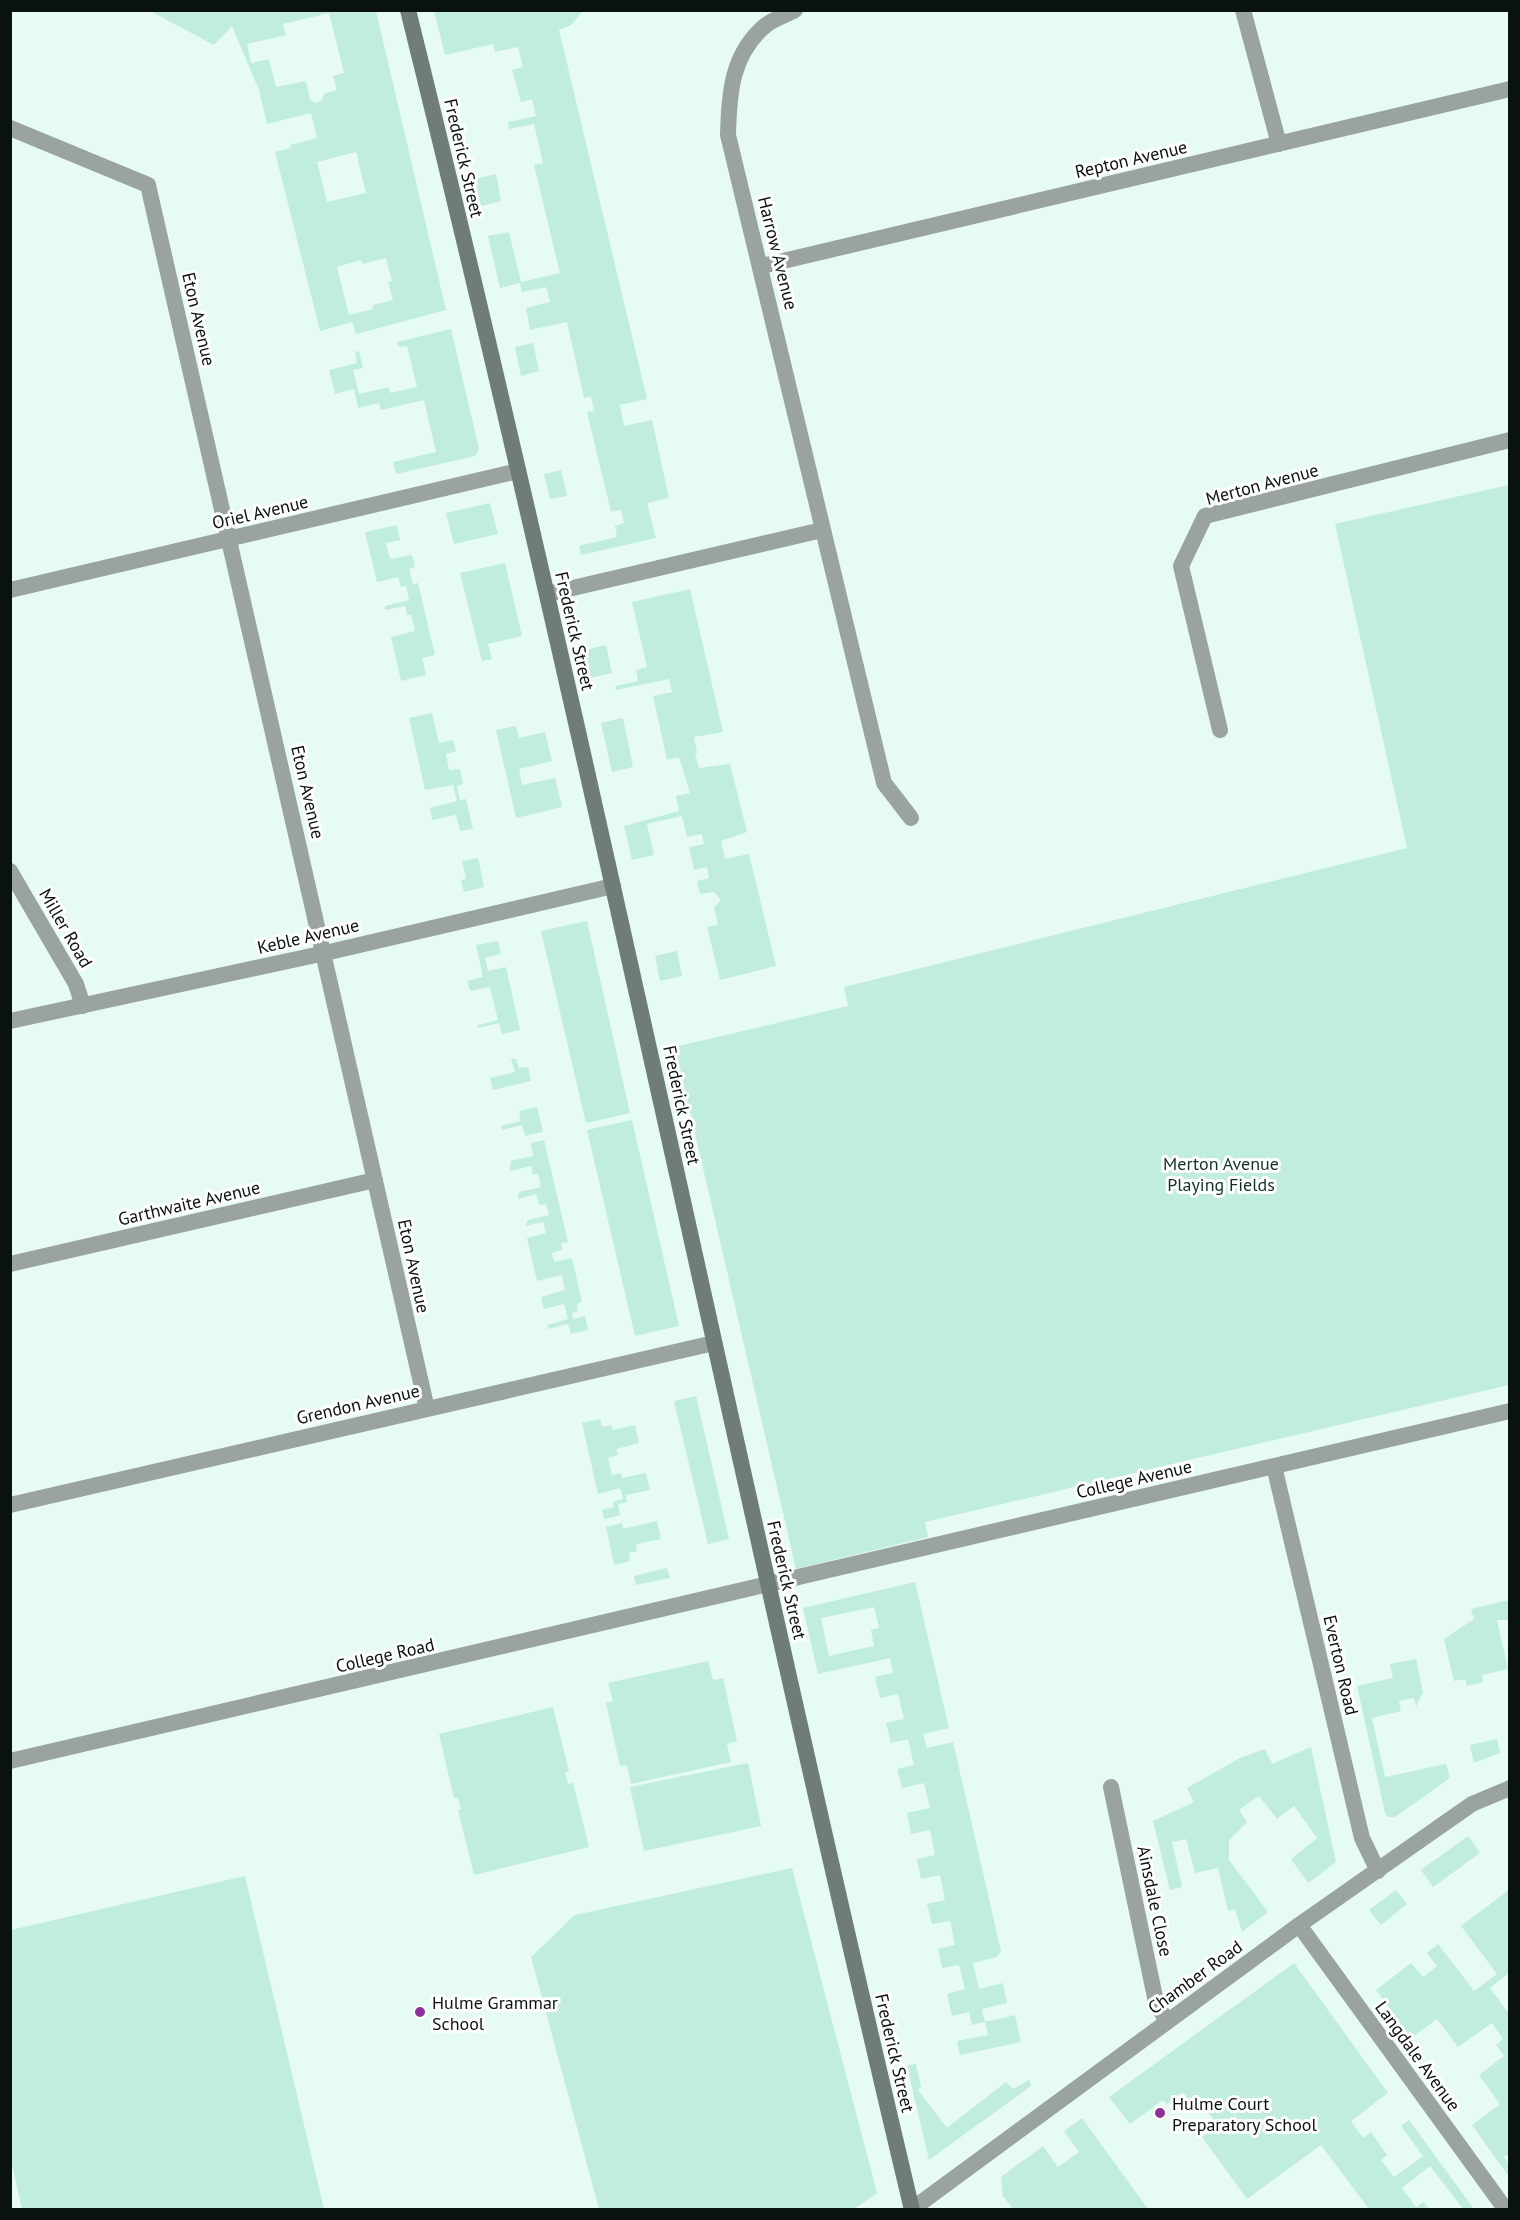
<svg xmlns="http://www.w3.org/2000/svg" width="1520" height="2220" viewBox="0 0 1520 2220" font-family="'PT Sans',sans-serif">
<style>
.green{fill:#c1eddf;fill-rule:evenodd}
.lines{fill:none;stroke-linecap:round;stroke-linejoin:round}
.minor{stroke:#9aa3a0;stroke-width:16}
.tertiary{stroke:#9aa3a0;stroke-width:16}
.secondary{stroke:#6f7c77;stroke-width:16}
.poi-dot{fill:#8e309a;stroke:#fff;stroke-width:2}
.labels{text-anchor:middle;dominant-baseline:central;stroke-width:6;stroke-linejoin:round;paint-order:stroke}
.street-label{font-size:18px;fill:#0a120f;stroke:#fff}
.park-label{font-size:18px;fill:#103027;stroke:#fff}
.poi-label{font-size:18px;fill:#0a120f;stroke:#fff;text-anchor:start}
</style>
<rect width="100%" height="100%" fill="#e5fbf3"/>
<path class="green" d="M150,11H376L446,310L356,334L352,322L320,331L275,152L291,148L290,145L317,138L311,113L267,124L259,90L232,26L214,45ZM329,13L344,73L333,76L337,90L325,93L321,101L315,103L310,100L306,81L276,87L269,59L251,63L247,44L286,35L283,24ZM356,152L366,193L327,202L317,162ZM386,258L392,281L388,282L393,300L373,305V309L349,315L337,267L361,260L363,264Z
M434,11H583L571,25L559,30L647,399L620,405L624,426L652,420L669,498L647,503L656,538L581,555L579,546L617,537L615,526L624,523L621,510L611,512L587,412L594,411L591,396L584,398L567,322L530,330L526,308L550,302L546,287L522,292L520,283L500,288L488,236L509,232L521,282L560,273L534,165L543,163L534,124L509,129L508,122L536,116L532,99L521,102L512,70L523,67L518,47L495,52L493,44L445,55Z
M496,174L501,201L481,206L475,179Z
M451,329L479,449L475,456L396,474L393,462L436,452L424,400L381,410L379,403L358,408L354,389L335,394L329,370L357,363L355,352L359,351L363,368L353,370L359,394L389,387L390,393L417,387L407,346L399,347L397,342Z
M533,343L539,371L521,376L515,347Z
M561,470L567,496L550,499L544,474Z
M1509,485V1385L925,1522L928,1537L796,1569L675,1047L848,1006L844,987L1407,848L1335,524Z
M490,503L498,534L454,544L446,513Z
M397,525L400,540L386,543L390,559L412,555L415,567L409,569L413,584L418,583L435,655L422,658L426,675L401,681L391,637L415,631L411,615H407L405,606L385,610V606L409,600L406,586L401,587L398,577L377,582L365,532Z
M505,563L522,636L488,644L492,659L482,661L460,573Z
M690,589L723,732L694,737L697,753L695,754L699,768L730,764L747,832L721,841L725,859L749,854L776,966L720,980L707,927L718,925L714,907L721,900L714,892L700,894L697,881L709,878L707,867L694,870L689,847L704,844L702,834L687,837L682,816L647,824L654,855L632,860L624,826L679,811L676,796L690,793L679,757L667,760L653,696L672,692L669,679L616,690L615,686L638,681L636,670L647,667L632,602Z
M606,645L612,673L591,678L585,650Z
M432,713L439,743L453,740L456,751L446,754L449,770L460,769L463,784L457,786L460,800L466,799L473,829L460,831L456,815L432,820L430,808L457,801L453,785L425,790L409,718Z
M623,718L633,767L612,772L601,723Z
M516,726L519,738L545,732L552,761L519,769L522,785L555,778L562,807L516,818L496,730Z
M478,858L484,887L464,892L461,880L466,879L462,861Z
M587,921L630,1113L586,1123L541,931Z
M498,941L501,954L485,958L488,971L506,967L520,1030L502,1034L499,1023L478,1028V1025L498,1020L490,987L470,991L467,981L483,977L476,945Z
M677,951L682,976L660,981L655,956Z
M511,1059H516L519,1068L528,1067L531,1081L493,1090L490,1078L515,1072Z
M537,1107L543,1132L525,1136L522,1125L502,1130L501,1126L521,1121L519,1111Z
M632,1120L679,1326L635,1336L587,1130Z
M544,1140L568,1242L561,1243L562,1250L552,1253L554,1262L572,1258L582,1302L577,1304L578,1311L572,1313L573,1319L585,1316L588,1330L571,1334L568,1324L548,1329L547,1325L568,1319L564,1304L544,1309L541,1297L565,1290L562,1275L537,1281L527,1238L546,1233L543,1222L525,1226L528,1220L549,1215L546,1204L539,1205L536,1194L518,1199L519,1192L541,1187L538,1174L533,1175L531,1166L510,1171L511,1161L533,1156L531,1143Z
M696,1396L729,1539L708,1544L674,1401Z
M600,1419L602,1427L611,1425L613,1430L635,1425L639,1443L616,1449L618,1455L608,1458L612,1475L621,1473L622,1478L646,1473L650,1490L626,1495L627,1502L618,1504L620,1515L604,1519L602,1510L614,1507L613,1502L623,1499L620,1488L598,1494L582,1423Z
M657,1521L661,1539L636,1544L637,1551L629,1553L630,1561L614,1565L606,1527L622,1523L623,1529Z
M667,1568L670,1578L636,1585L634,1576Z
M915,1582L949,1728L923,1734L927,1748L953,1742L1001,1951L997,1957L973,1963L979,1989L1003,1983L1007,2003L982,2009L985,2022L1015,2015L1021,2042L960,2055L957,2041L988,2035L985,2022L972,2025L969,2012L952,2016L947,1994L965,1989L959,1965L942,1968L938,1949L955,1945L950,1921L932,1924L927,1904L945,1900L940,1875L921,1879L917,1859L935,1855L930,1830L911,1834L907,1813L930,1808L924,1783L902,1788L897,1769L914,1765L908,1739L891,1743L886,1723L904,1719L898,1694L880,1698L875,1677L893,1673L890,1658L818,1674L803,1608ZM874,1607L879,1628L871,1630L874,1646L829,1656L821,1618Z
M1509,1600V1620H1497L1508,1669L1482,1675L1483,1682L1467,1686L1465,1679L1454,1681L1444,1639L1474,1619L1471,1609Z
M1416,1659L1423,1692L1416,1707L1414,1698L1399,1701L1401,1711L1372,1718L1385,1777L1446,1764L1450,1778L1395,1817H1388L1385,1813L1357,1686L1393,1678L1390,1664Z
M708,1661L713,1680L723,1678L737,1741L727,1744L731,1762L631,1784L627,1765L620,1766L606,1703L613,1701L608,1683Z
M553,1707L569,1771L565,1772L568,1784L573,1783L589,1847L474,1875L458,1810L461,1809L458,1798H454L439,1734Z
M1497,1739L1500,1753L1474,1763L1470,1745Z
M1311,1747L1336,1862L1308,1883L1291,1859L1317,1838L1294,1806L1277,1819L1259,1796L1239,1810L1247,1822L1229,1840V1860L1268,1912L1242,1932L1235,1909L1228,1911L1218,1868L1195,1873L1186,1839L1172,1842L1182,1887L1170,1890L1153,1821L1194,1802L1187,1788L1240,1758L1265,1749L1272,1764Z
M748,1763L761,1826L644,1851L630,1787Z
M1468,1836L1480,1853L1433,1887L1421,1870Z
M792,1868L877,2193L854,2209H599L531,1957L575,1915Z
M245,1876L324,2209H22L10,2156L11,1930Z
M1396,1890L1407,1904L1381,1925L1369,1910Z
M1509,1890V1973L1490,1988L1507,2011L1509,2009L1510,2153L1504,2157L1509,2164V2177L1472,2125L1500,2104L1479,2075L1504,2056L1496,2045L1503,2039L1492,2023L1458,2047L1437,2019L1411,2038L1376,1990L1411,1963L1423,1977L1437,1966L1427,1953L1438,1944L1474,1991L1497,1974L1461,1926Z
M1294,1963L1388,2093L1351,2121L1363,2138L1371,2132L1387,2155L1381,2160L1394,2177L1423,2156L1401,2126L1409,2120L1474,2209H1463L1430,2166L1402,2188L1416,2207L1424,2202L1429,2209H1369L1321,2145L1247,2199L1202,2137L1213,2129L1214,2120L1207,2111H1197L1183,2092L1167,2104L1163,2100L1130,2124L1109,2097Z
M916,2064L921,2087L918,2090L947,2128L1006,2082L1013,2089L1029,2080L1031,2086L929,2160L907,2066Z
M1082,2118L1148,2209H1013L1003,2196L1001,2177L1043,2146L1058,2167L1079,2152L1064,2131Z"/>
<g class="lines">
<path class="minor" d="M795,10C786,15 774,19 766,25C731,54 729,94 728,135L884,783L911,818
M1243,10L1279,144
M10,128L148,185L427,1409
M762,266L1510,89
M10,590L518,471
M547,594L822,530
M1220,730L1181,566L1205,516L1510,440
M10,871L76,984L83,1006
M10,1021L325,953L613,886
M10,1264L375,1180
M1274,1466L1362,1838L1378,1871
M10,1505L714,1343
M10,1761L1510,1411
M1111,1787L1156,2002L1167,2022
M1299,1925L1506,2210"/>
<path class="tertiary" d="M911,2210L1299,1925L1472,1804L1510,1788"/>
<path class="secondary" d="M408,10C589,740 738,1478 912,2210"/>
</g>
<g class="poi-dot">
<circle cx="420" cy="2012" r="6"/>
<circle cx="1160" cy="2113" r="6"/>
</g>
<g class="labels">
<g class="street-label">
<text transform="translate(464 158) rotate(77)">Frederick Street</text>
<text transform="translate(1131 159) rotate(-13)">Repton Avenue</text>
<text transform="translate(778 253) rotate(76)">Harrow Avenue</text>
<text transform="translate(199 319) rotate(77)">Eton Avenue</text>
<text transform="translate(1262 484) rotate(-15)">Merton Avenue</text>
<text transform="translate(260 512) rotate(-13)">Oriel Avenue</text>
<text transform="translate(575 631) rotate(77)">Frederick Street</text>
<text transform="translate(308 792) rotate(77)">Eton Avenue</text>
<text transform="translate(66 928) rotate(60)">Miller Road</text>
<text transform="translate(308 936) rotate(-13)">Keble Avenue</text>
<text transform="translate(682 1105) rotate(78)">Frederick Street</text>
<text transform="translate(189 1203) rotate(-13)">Garthwaite Avenue</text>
<text transform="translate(414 1266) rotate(78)">Eton Avenue</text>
<text transform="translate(358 1404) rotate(-13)">Grendon Avenue</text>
<text transform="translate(1134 1479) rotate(-13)">College Avenue</text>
<text transform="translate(787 1580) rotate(77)">Frederick Street</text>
<text transform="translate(385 1655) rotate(-13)">College Road</text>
<text transform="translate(1341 1665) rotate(77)">Everton Road</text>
<text transform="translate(1155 1901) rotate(78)">Ainsdale Close</text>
<text transform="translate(1195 1977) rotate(-36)">Chamber Road</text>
<text transform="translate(895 2053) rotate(77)">Frederick Street</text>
<text transform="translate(1418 2056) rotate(54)">Langdale Avenue</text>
</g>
<g class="park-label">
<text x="1221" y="1163">Merton Avenue<tspan x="1221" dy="21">Playing Fields</tspan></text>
</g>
<g class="poi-label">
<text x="432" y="2002">Hulme Grammar<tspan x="432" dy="21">School</tspan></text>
<text x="1172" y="2103">Hulme Court<tspan x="1172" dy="21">Preparatory School</tspan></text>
</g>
</g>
<rect width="1520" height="2220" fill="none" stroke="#0a120f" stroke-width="24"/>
</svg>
